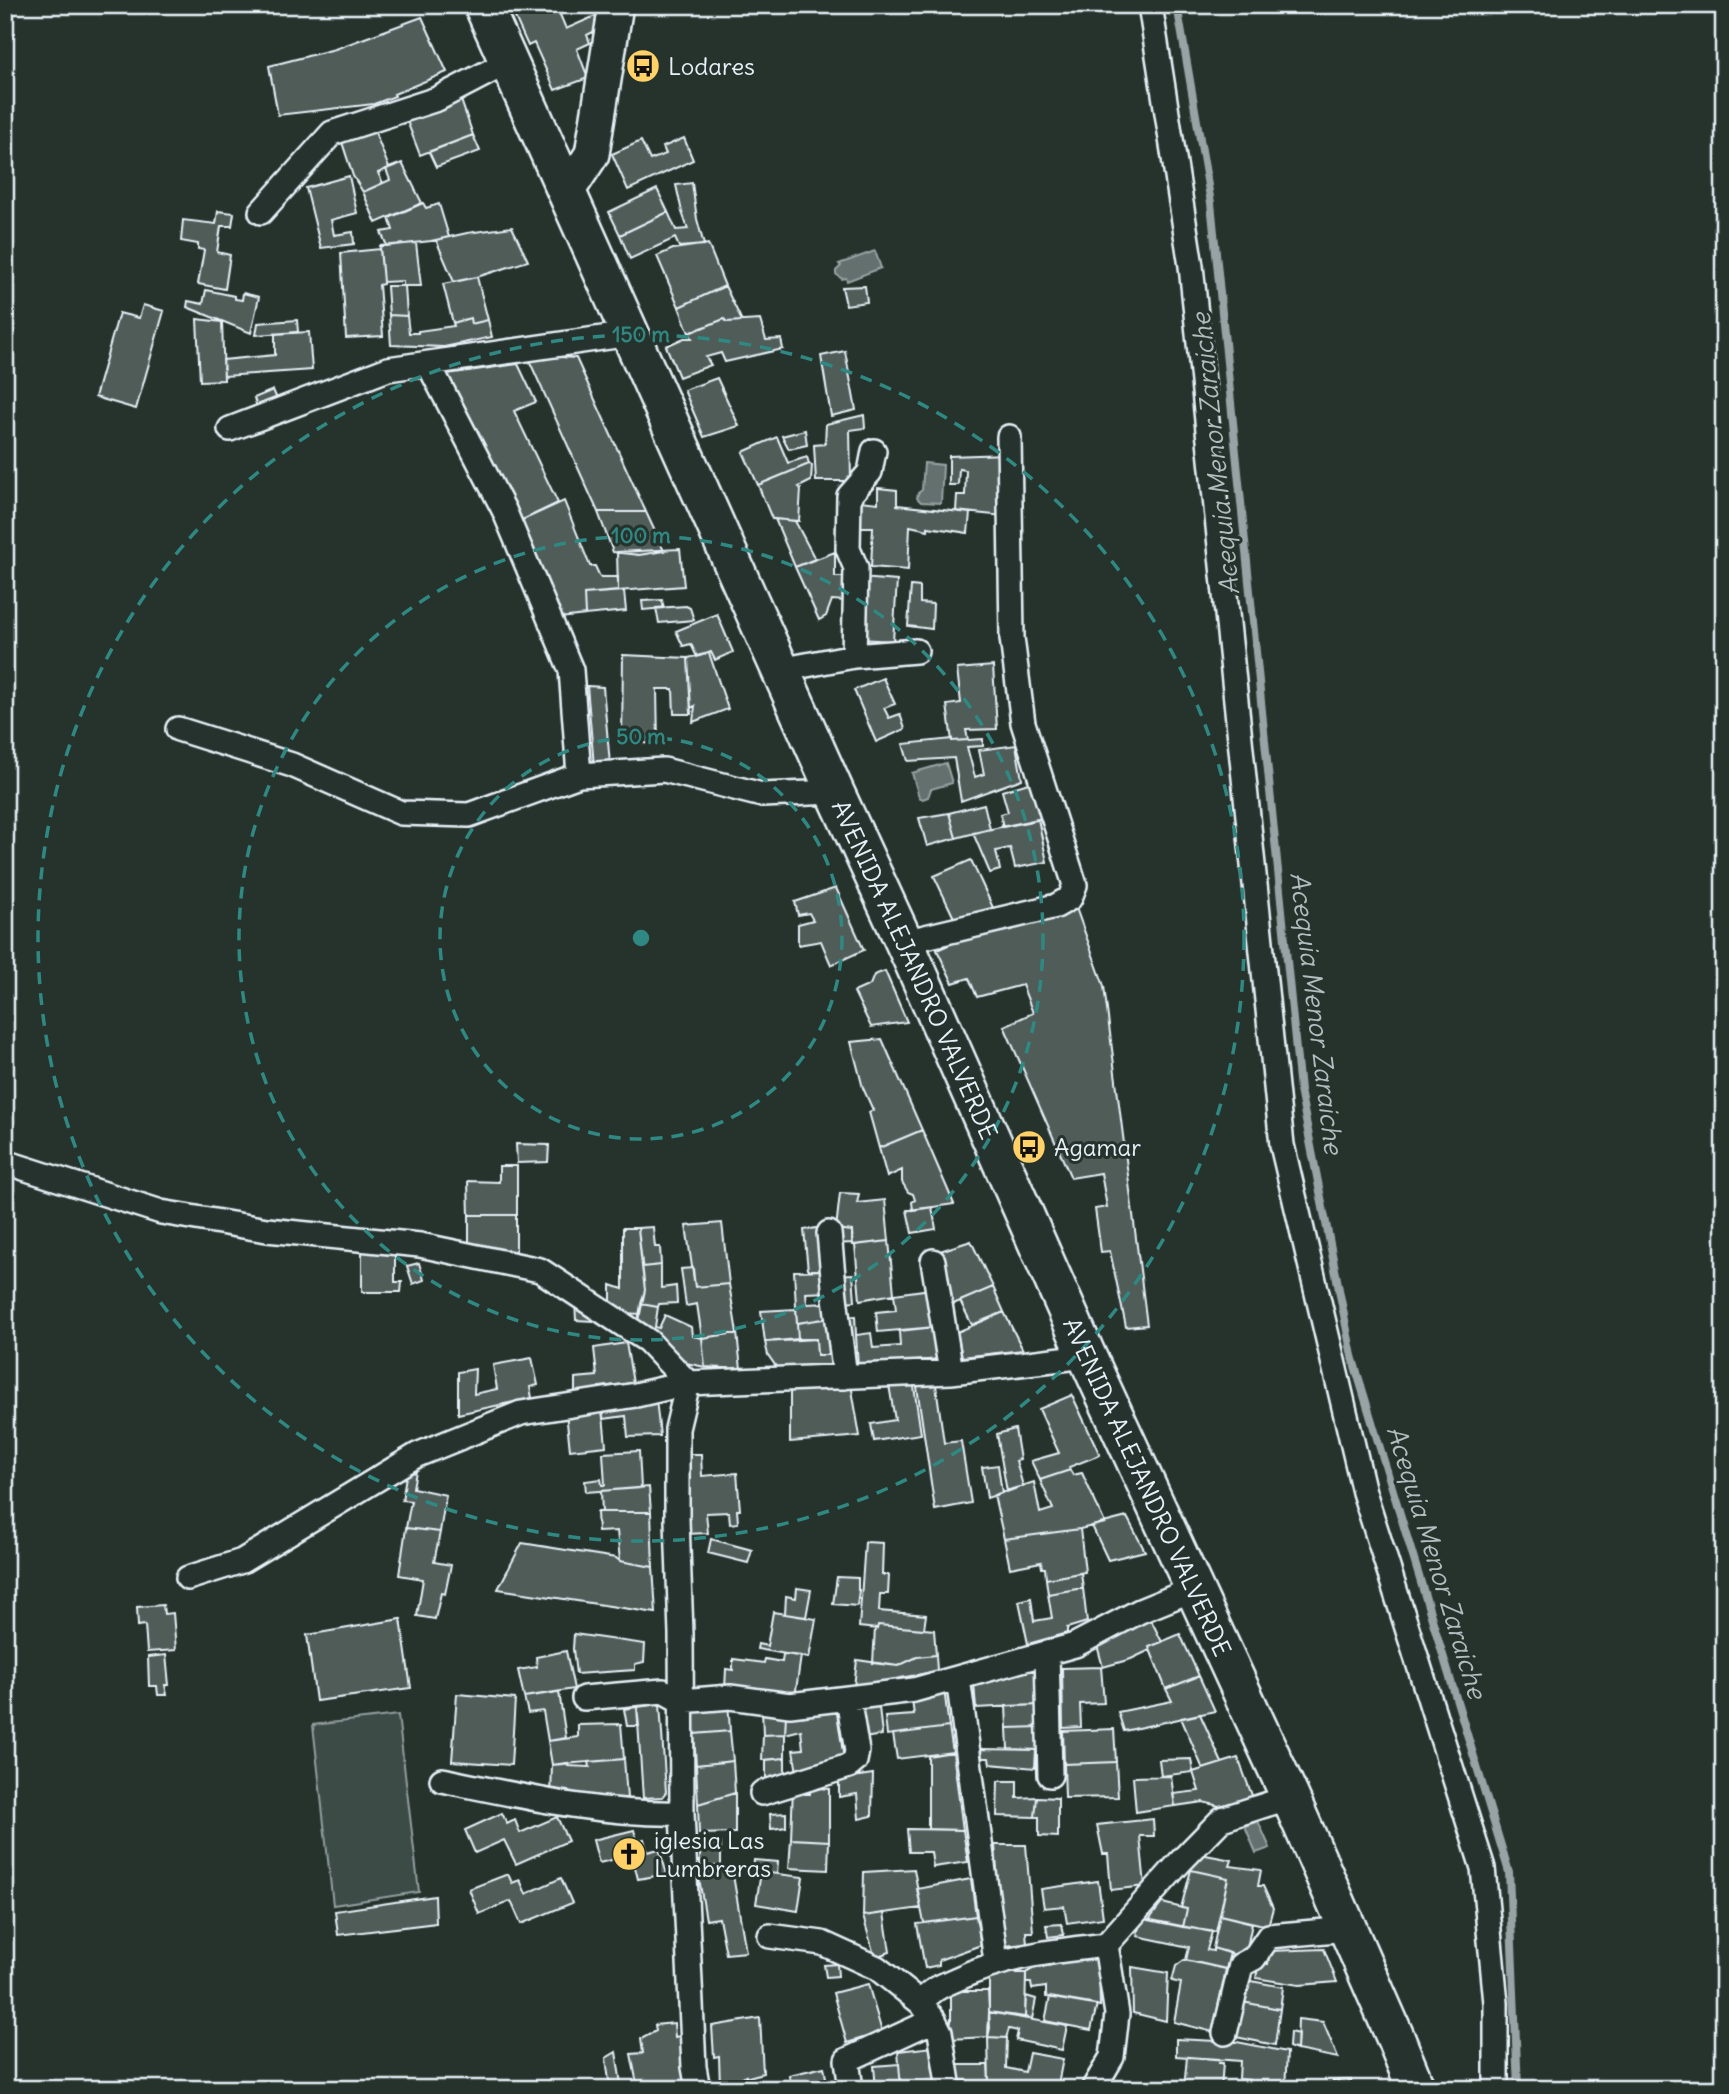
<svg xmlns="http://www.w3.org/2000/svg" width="1729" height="2094" viewBox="0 0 1729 2094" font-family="Delius,sans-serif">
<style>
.green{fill:#3e4b47;stroke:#939ea0;stroke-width:2}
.water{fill:#636f6d;stroke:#98a3a5;stroke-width:2}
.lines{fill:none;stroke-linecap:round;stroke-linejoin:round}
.stream{stroke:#98a3a5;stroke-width:8}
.building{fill:#505c59;stroke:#e8f1f8;stroke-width:2}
.minor-casing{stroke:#e8f1f8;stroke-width:28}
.secondary-casing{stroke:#e8f1f8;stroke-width:38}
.primary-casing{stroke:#e8f1f8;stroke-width:42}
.minor{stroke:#26332d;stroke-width:23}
.secondary{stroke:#26332d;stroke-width:33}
.primary{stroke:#26332d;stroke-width:37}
.ring{fill:none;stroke:#308883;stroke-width:3.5;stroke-dasharray:12 9}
.labels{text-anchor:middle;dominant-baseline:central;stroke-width:6;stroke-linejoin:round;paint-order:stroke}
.poi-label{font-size:24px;fill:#e8f1f8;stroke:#26332d;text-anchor:start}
.street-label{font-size:24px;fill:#e8f1f8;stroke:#26332d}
.water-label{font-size:26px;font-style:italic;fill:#b3bdc0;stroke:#26332d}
.centre{fill:#308883;stroke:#26332d;stroke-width:3.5}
.ring-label{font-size:21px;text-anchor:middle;font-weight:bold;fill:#308883;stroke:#26332d;stroke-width:6;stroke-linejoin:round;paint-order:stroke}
</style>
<rect width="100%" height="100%" fill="#26332d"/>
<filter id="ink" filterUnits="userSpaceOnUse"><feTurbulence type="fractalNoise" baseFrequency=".0143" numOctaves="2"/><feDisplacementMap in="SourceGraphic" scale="14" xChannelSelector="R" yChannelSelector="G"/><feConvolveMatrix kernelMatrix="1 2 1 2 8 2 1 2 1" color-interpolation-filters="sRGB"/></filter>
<g filter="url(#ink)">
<path class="green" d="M398,1715L419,1892L333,1905L313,1725Z"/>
<path class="water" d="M875,251L881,268L847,281L846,278L842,279L836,274V271L841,266L839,264Z
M924,463L943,465L941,503L921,502L917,498L918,493L922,490Z
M946,763L952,783L931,789L928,797L923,799L919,797L912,773Z
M1258,1821L1270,1848L1256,1853L1245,1826Z"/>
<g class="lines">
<path class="stream" d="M1177,5L1211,203L1300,1090L1352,1356L1509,1872L1518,2089"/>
</g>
<path class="building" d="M537,5H556L566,29L602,13L599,29L587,35L590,43L577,49L588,78L555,90L534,43L528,46L514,15Z
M422,17L447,72L394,94L395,96L374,104L278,115L269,66L335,49Z
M461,100L473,135L420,155L407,121Z
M373,127L389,168L378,173L383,183L363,192L353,176L341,139Z
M473,135L480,151L436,167L429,152Z
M684,138L693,160L628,190L612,154L641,141L650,160L666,154L663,147Z
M402,163L422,203L376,223L363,192L390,180L386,169Z
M349,176L357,213L331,220L334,235L353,232L354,244L321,248L306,188Z
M692,183L697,219L704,245L679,247L675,238L630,259L620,235L668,212L676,230L688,229L682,212L676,185Z
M657,189L668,212L620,235L609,212Z
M423,203L426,208L439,204L449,237L431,241L387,246L381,232L393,230L389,218Z
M218,211L234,213L232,226H221L217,252L230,255L225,289L198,284L204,250L198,249V244L181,241L183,220L216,224Z
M512,227L528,261L477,277L454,282L436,240L467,233Z
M416,243L421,286H403V281L383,282L380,246Z
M708,244L725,286L679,307L657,256L673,249Z
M380,249L383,282V284L379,285L383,336L346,338L341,253Z
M477,277L488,320L471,324L470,318L453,323L443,284Z
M387,286H405L407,316L389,315Z
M725,286L742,321L727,322L724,319L689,333L679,307Z
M865,286L867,302L846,305L842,287Z
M206,290L235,296V299L242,300L243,293L259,297L251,333L187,307L188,301L203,304Z
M143,305L164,311L136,409L95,397L119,313L139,318Z
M389,315L407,316L409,333H418V331L454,326L453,323L470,318L471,324L488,320L492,337L444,347L391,345Z
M197,319L222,322L224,380L200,381Z
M724,319L727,322L760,320L766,340L781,339L783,349L725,362L721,353L706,357L711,365L679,377L666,346L684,338H692L689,333Z
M297,320L298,332L256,335L258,323Z
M309,332L312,370L224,376L223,360L275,355V334Z
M845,351L856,410L831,416L821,356Z
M544,356L576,358L646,512H598L529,360Z
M518,364L536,402L514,411L558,503L516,523L447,374Z
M717,378L739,426L704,437L684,390Z
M273,390L277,399L257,407L254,398Z
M864,415L865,428L850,430L851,481H816L814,445L825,444L826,424Z
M805,430L807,445L789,449L782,436Z
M777,437L788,463L807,457L809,464L758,485L743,452Z
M1006,454L1003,516L956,511L957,495H965L966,470L959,469L958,485H949V456Z
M809,464L812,465L811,481L799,487L801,489L799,521L772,519L758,485Z
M878,488L897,490V505L970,513L968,533L928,527V530L910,526L908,570L871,567L873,527H857L860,501L878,503Z
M564,501L590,566H595L600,577H618V591L584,594L585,615L560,618L516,523Z
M598,512H646L664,551L639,555L613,552Z
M775,519L795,521L815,559L795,567Z
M680,549L684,586L618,591L617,552Z
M835,552V577H846V601L832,600L826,616L819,620L795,567Z
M861,578L897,581L893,641L859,639Z
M911,586L920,587V603L933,604L932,629L908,626Z
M624,591L626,611L585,615L584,594Z
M662,600L664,608L643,610L642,601Z
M686,606L690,608L694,620L659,623L656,608Z
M717,614L733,652L715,660L711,652L697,657L691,644L683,646L676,631Z
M709,653L728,709L693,722L695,706L691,708L688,658Z
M623,655L688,658L691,714H674L673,689H657L658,744L622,742Z
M993,666L997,729L966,730L968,740L952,741L947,705L961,703L957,669Z
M883,678L895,704L884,708L889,718L900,714L905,729L876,742L854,690Z
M587,686L603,687L610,764L594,766Z
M952,739V741L983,739V746L967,747L975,777L984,774L979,750L1016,745L1022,779L961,801L954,758L908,761L903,744Z
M1032,782L1042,819L1003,827L1000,814L1008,812L1002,791Z
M984,804L990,829L956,838L949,813Z
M949,813L956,838L927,846L919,818Z
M1038,819L1047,862L1015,868L1010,848L996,851L1000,870L990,873L973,833Z
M971,860L995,912L955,920L934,876Z
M836,888L864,950L831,965L821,941L798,945V924L813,920L809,913L798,915L795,902Z
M1076,908L1104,986L1147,1325L1126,1327L1110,1251L1101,1252L1095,1209L1107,1207L1101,1173L1071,1178L1004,1026L1033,1013L1022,985L977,997L969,978L953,983L937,950L955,942Z
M885,971L907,1022L871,1027L854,992L870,985L874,975Z
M882,1039L922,1130L879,1148L869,1112L873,1110L863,1088L851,1042Z
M922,1130L954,1204L913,1210L912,1202L915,1200L913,1194L908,1192L902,1182V1170L887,1177L879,1148Z
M516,1144L549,1145L548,1162L517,1163Z
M499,1166H517V1215H469L468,1181L499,1182Z
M840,1193L859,1194L857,1203L885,1200L889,1241L853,1245L852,1231L836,1229Z
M932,1207L936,1229L912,1233L907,1210Z
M469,1215H516V1253L469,1244Z
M722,1223L729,1284L695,1287L686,1226Z
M653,1227L655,1247H660L661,1265L642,1267L638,1228Z
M823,1227L827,1270H808L804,1230Z
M623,1228H638L645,1290L640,1314L623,1313L611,1308V1285L623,1289Z
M835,1229L852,1231V1243L835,1244Z
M889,1241L894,1294L860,1300L855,1245Z
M971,1241L993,1287L951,1305L940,1251Z
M362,1243L395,1244V1282H402L401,1292H362Z
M419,1263L424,1280L413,1284L407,1266Z
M661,1265V1288L676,1286L677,1303L659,1304L658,1307L641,1304L645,1290L642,1267Z
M693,1268L695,1287L729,1284L737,1333L702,1338L697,1304L686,1306L681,1269Z
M827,1270L828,1292L806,1293L807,1304L829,1303L830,1318L797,1323L794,1271Z
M853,1274L855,1301L845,1302L837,1275Z
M993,1287L1004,1312L972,1325L960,1301Z
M931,1289L935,1327L878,1332L876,1312L896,1310L894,1294Z
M575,1301L593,1314V1321L576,1320Z
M641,1304L658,1307L655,1327L659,1328L665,1315L691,1327L692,1336L702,1338L705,1367L686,1363L637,1327Z
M796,1309L798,1339L765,1342L761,1311Z
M1004,1312L1023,1350L962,1357L957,1332Z
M855,1316L857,1352H849L846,1317Z
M830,1318L833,1355H817L816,1339H798L797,1323Z
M935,1327L939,1359L858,1366L856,1335L871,1333L873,1348L900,1346L899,1331Z
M737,1333L741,1369L705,1367L702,1338Z
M816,1339L817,1355H833L835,1370L780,1372L768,1355L765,1342Z
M626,1343L633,1383L599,1387L600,1393L575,1395V1378L597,1376L594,1348Z
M532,1358L538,1385L530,1387L532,1398L458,1414V1372L475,1369L474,1394L497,1389L493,1365Z
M935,1378L944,1443L961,1441L971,1503L935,1510L916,1380Z
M913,1380L921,1434L874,1441L871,1424L895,1420L889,1385Z
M851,1384L860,1436L790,1442V1388Z
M1072,1395L1100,1455L1069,1467L1070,1470L1040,1480L1031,1461L1059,1453L1039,1409Z
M656,1399L660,1436L628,1437L626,1416L603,1419L602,1405Z
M602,1405L606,1446L570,1450L566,1413Z
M1015,1429L1020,1460L1016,1461L1023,1486L1007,1492L997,1434Z
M639,1451L641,1488L586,1492L585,1481L601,1479L602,1485H605L603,1453Z
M681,1454H701L702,1476L737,1473L740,1510H737L738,1523L730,1524L729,1512L706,1513L708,1533L685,1534Z
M998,1465L1002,1493L987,1498L982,1467Z
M407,1470L416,1471L413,1488L446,1495L440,1532L406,1528L411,1501L402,1500Z
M1070,1470L1073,1475L1082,1473L1105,1523L1080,1529L1004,1539L994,1495L1034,1482L1040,1513L1053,1509L1040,1480Z
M649,1487L651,1512H602L601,1491Z
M597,1512H651L653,1567L620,1561L617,1531L598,1532Z
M1127,1517L1145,1551L1108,1560L1092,1526Z
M406,1528L440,1532L434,1562L451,1565L445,1594L441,1593L435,1619L417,1616L423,1579L399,1575Z
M1080,1529L1085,1572L1046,1579L1045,1568H1042L1041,1562L1010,1568L1004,1539Z
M711,1539L752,1550L748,1563L708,1553Z
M865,1542L883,1543L882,1575H889L888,1594H880L879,1611L926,1615L924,1629L878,1625L877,1629L859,1627Z
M522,1543L616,1558L620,1561L653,1567L656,1613L498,1589Z
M1081,1573L1083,1588L1048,1594L1046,1579Z
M837,1577L858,1578V1590H859L857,1606L833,1604Z
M797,1588L811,1590L806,1617L785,1614L786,1596L796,1598Z
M1083,1588L1087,1622L1067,1628V1633L1028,1644L1019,1601L1031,1598L1034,1621L1052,1618L1048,1594Z
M163,1605L164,1614L173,1613L176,1650L147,1652L145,1625L138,1626L137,1607Z
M773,1612L816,1619L809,1658L757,1649L758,1644L767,1646Z
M1149,1616L1162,1642L1149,1647L1150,1650L1131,1659L1103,1667L1095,1638Z
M401,1619L411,1688L316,1701L307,1635Z
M878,1625L934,1630L936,1655L917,1657L898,1666L873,1663L875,1628L877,1629Z
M574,1634L645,1644L644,1662L635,1664V1670L576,1674L573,1649Z
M1180,1634L1199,1676L1166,1689L1149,1647Z
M566,1651L574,1689L524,1697L518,1670L537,1667L536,1657Z
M783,1654L801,1656L795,1697L725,1689L726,1669L733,1670V1659L764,1663L765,1659L782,1662Z
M166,1655L169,1685H165L167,1695H158L157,1686H149L148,1657Z
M936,1655L937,1671L854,1687L857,1660L898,1666L917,1657Z
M1037,1661L1038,1705L976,1708L974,1683Z
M1101,1667L1104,1703L1080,1704L1081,1727L1063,1728L1062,1668Z
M1199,1676L1215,1711L1124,1731L1118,1712L1172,1701L1166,1689Z
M944,1689L949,1727L887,1735L885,1717L914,1715L911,1693Z
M559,1692L566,1738L548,1741L543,1711L528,1713L524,1697Z
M457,1694L515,1699L511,1765L452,1761Z
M878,1698L882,1735L864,1738L859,1701Z
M728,1701L730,1731L694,1734L692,1704Z
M660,1704L666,1792L662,1797L643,1798L637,1707Z
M1038,1705L1039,1727L1007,1728L1006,1706Z
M836,1706L845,1766L797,1772L793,1750L803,1749L801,1730L785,1734L786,1715Z
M637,1707L639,1726H627L624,1709Z
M762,1708L786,1715L785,1734L763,1735Z
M1200,1714L1222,1763L1203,1769L1181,1718Z
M621,1724L624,1759L552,1765L548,1741L578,1737V1725Z
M949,1727L953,1752L897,1759L893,1734Z
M1039,1727L1040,1750L1008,1749L1007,1728Z
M1114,1729L1116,1762L1064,1764L1063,1731Z
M730,1731L733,1761L696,1765L694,1734Z
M785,1734V1758L762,1760L763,1735Z
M981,1749L1036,1750L1035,1768L990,1764L989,1758H982Z
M953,1752L963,1830L928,1829V1756Z
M785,1758V1780L766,1785V1760Z
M1238,1758L1253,1798L1219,1806L1203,1802L1175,1806L1173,1794L1199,1791L1193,1772Z
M624,1759L627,1798L551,1796L552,1765L568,1763V1766L590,1767L589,1762Z
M1191,1759L1193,1772L1161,1776L1159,1760Z
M733,1761L735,1793L698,1804L696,1765Z
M1116,1762L1118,1797L1065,1798L1064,1764Z
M873,1774L872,1816L859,1819L857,1794L839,1797V1779Z
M1171,1776L1175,1806L1136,1812L1133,1777Z
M998,1781H1017V1798L1037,1797L1035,1817L997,1816Z
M805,1786V1794H810V1787L829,1789V1841L791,1839L793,1787Z
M735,1793V1833L699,1834L698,1804Z
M1037,1797L1058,1798V1837L1039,1836V1817H1035Z
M502,1813L507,1824L515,1820L520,1833L557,1817L568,1841L516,1864L504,1840L475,1853L465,1830Z
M786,1813V1827L771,1829L770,1814Z
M1153,1819L1154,1836H1140L1145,1886L1111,1890L1108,1854H1103L1097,1825Z
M907,1829L963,1830L968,1862L933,1867L931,1852H909Z
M634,1830L637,1841L644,1839L647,1852L659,1849L667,1874L638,1879L632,1855L599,1863L593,1840Z
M791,1839L829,1841L828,1870L789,1868Z
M700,1843H721V1866H700Z
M995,1845H1026L1033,1932H1026L1027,1944L1003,1946Z
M1195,1853L1232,1860L1230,1866L1261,1870L1258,1886H1263L1273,1908L1268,1926L1220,1915L1228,1878L1191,1870L1186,1867Z
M754,1860L778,1862L777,1874L753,1871Z
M697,1866H713L714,1872L732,1869L746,1952L726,1954L719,1918L706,1920Z
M914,1869L921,1908L863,1916L864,1872Z
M1191,1870L1228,1878L1216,1932L1183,1927L1187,1909L1181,1908Z
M761,1872L803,1877L798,1911L756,1904Z
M508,1874L512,1883L520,1880L526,1894L561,1878L572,1903L521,1924L511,1901L479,1914L469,1889Z
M971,1879L976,1916L924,1923L917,1889Z
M1098,1881L1103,1918L1067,1923L1064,1906L1044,1908L1041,1889Z
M435,1896L436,1923L338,1935L335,1911Z
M1162,1903L1187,1909L1183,1927L1149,1920Z
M884,1913L890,1952L877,1956L873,1951L863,1916Z
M1220,1915L1252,1923L1245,1958L1213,1948Z
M976,1916L981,1945L939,1960V1965L925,1968L917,1924Z
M1141,1918L1212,1932L1207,1950L1213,1951V1948L1230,1953L1226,1969L1186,1960L1189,1947L1137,1936Z
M1062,1924L1064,1935L1048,1937L1046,1925Z
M1324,1949L1337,1982L1299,1985L1256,1978L1259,1962L1268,1964L1270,1951Z
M1099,1959L1100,2006L1046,1997V1987L1032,1989L1031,1983H1026V1973L1033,1969L1065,1962Z
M1184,1960L1226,1969L1213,2032L1174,2022L1181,1983L1172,1981L1176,1966Z
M837,1964L838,1976L826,1977L824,1965Z
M1132,1967L1168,1973L1166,2021L1133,2013Z
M989,1973H1026L1025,2017L989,2012Z
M1246,1980L1283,1987L1280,2009L1242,2002Z
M868,1984L882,2032L847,2043L833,1993Z
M951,1991H988L990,2028L988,2037L950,2039L949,2023L951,2022Z
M1026,1996L1036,1999L1032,2019L1025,2017Z
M1050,1997L1097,2005L1091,2030L1045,2021Z
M1242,2002L1280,2009L1275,2045L1236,2037Z
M989,2012L1067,2026L1062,2050L1016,2040L1018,2031L1009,2029L1006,2038L988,2037Z
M760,2018L763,2073L720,2085L719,2056L714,2057L712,2026Z
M1298,2019L1323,2022L1338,2058L1297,2050Z
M674,2023L675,2037L680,2036L684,2089H638L631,2054L643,2053L641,2039L656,2031L655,2025Z
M1290,2032L1298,2034L1297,2050L1289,2047Z
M988,2037L1007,2038L1006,2068L1025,2072L1029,2053L1063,2059L1057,2089H1032L1023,2086L989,2083Z
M1176,2039L1237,2042L1287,2052L1285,2089H1248L1249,2080L1239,2079L1240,2061L1176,2056Z
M933,2047L936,2089H901L898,2051Z
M616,2052L621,2084L609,2081L606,2058Z
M1187,2057L1219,2059V2063H1223L1221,2089H1184Z
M899,2064L901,2089H876L874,2066Z
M951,2065H988L989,2083L954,2080Z
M824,2067L828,2089H791L789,2075Z
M746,2076V2089H716V2086Z
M1351,2080L1352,2089H1309V2087L1333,2085V2081Z"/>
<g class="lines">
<g class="minor-casing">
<path id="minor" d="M1150,5L1191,266L1282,1145L1364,1492L1483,1868L1496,2003V2089
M261,212L332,133L437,99L508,62
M428,363L504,510L571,670L579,775L664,770L762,795L835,792
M230,429L388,369L630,334
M854,656L856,568L848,549L849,496L870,472L874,451
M780,670L854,656L916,651
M178,729L292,765L401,813L469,815L579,775
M904,942L1056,906L1070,898L1075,885L1023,723L1012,638L1009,437
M5,1162L161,1212L267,1230L420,1245L540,1270L648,1341L688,1383L951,1372L1087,1356
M829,1233L835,1297L845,1377
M933,1261L951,1372
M188,1578L242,1561L417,1455L521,1413L636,1395L688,1383L677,1429V1520L681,1634L682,1813L694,2067L698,2089
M1047,1653L1050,1775
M958,1678L996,1962
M584,1698L663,1691L681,1701L730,1697L790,1705L914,1690L1075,1645L1140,1611L1194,1589
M442,1780C520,1796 602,1815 682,1813
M762,1793L849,1766L855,1761L857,1751L848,1698
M770,1936L822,1943L877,1968L921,2003C932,1989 941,1986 957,1979C1004,1956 1055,1951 1106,1945
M934,2020L940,2032L949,2089
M1225,2033L1241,1965L1254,1958L1269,1936L1348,1929
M851,2089L847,2060L934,2020L921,2003
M1093,2089L1112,2057L1117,2014L1106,1945L1180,1862L1222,1819L1290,1797"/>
</g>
<g class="secondary-casing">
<path id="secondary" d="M567,192L592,154L616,5"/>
</g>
<g class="primary-casing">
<g id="primary">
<path id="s1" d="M483,5L835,792L911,957L1087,1356L1290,1797L1396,2039L1416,2089"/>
</g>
</g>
<use href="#minor" class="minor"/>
<use href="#secondary" class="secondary"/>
<use href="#primary" class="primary"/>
</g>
</g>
<g class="ring">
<circle cx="641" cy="938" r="201"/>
<circle cx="641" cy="938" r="402"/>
<circle cx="641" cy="938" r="603"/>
</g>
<defs>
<g id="bus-disc" transform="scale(1.75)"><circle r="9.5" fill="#ffd166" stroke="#26332d"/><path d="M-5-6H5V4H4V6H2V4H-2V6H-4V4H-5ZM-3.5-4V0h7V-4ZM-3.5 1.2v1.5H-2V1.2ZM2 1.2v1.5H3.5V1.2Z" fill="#111"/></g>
<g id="church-disc" transform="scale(1.75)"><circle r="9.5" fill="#ffd166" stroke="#26332d"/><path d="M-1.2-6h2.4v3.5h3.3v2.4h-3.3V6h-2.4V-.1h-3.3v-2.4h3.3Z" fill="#111"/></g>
</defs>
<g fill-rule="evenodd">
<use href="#bus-disc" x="643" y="66"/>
<use href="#bus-disc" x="1029" y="1147"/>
<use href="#church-disc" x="629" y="1854"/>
</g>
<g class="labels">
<g class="poi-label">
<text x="668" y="66">Lodares</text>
<text x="1054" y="1147">Agamar</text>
<text x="654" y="1840">iglesia Las<tspan x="654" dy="28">Lumbreras</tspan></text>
</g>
<g class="street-label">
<text stroke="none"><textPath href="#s1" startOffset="1057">AVENIDA ALEJANDRO VALVERDE</textPath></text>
<text stroke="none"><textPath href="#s1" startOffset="1624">AVENIDA ALEJANDRO VALVERDE</textPath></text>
</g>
<g class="water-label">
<text transform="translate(1215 454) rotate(-96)">Acequia Menor Zaraiche</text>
<text transform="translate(1317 1013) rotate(83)">Acequia Menor Zaraiche</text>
<text transform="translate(1437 1562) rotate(73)">Acequia Menor Zaraiche</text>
</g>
</g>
<circle cx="641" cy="938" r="10" class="centre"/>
<g class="ring-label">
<text x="641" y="342">150 m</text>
<text x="641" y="543">100 m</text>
<text x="641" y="744">50 m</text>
</g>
<rect width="1729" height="2094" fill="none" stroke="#26332d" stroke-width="28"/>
<rect x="14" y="14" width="1701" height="2066" fill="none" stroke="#e8f1f8" stroke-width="2.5" filter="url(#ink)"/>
</svg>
